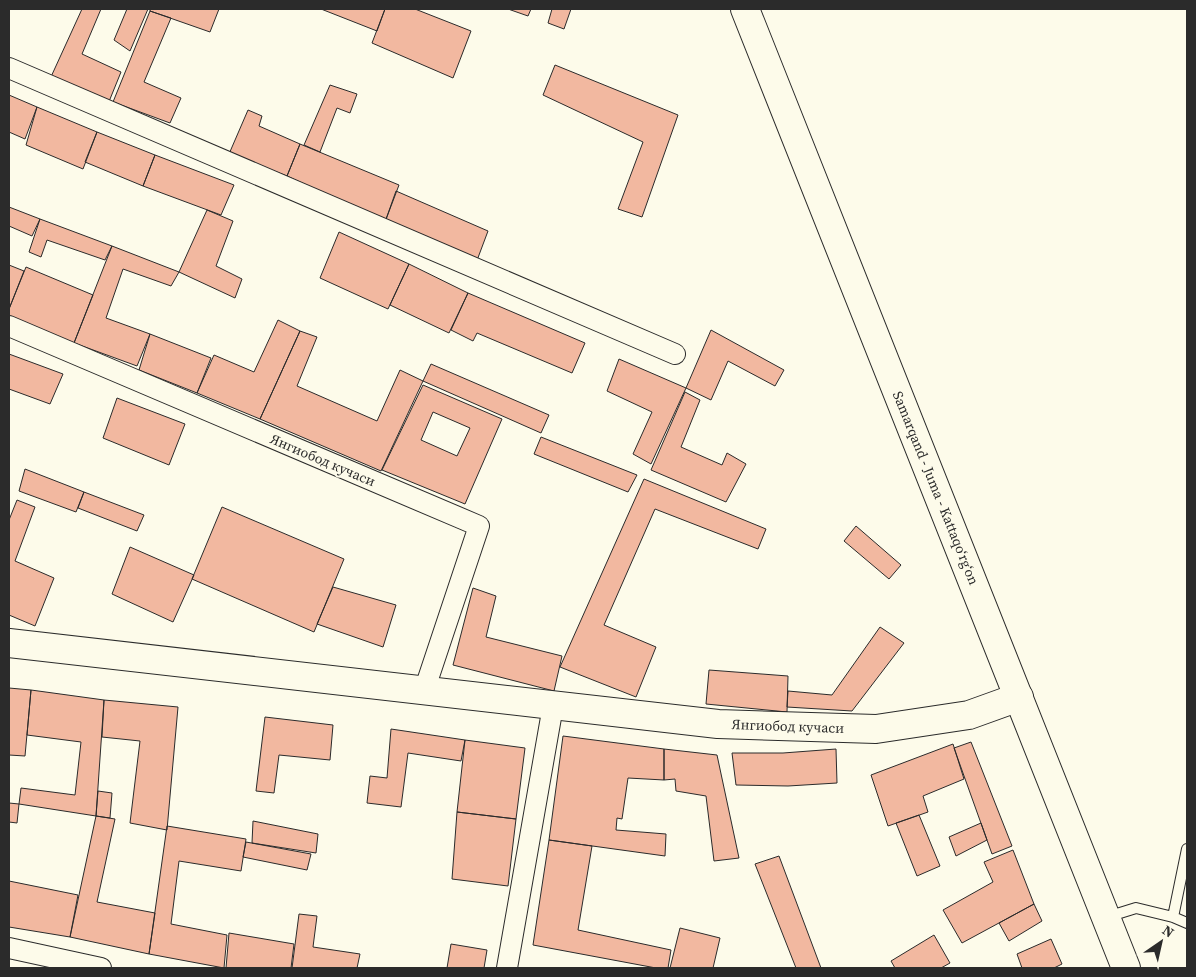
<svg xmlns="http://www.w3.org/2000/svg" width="1196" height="977" viewBox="0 0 1196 977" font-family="'Source Serif 4',serif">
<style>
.building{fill:#f2b8a0;stroke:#2b2b2b;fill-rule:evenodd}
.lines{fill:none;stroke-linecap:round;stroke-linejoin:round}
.lane-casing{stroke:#2b2b2b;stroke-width:12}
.street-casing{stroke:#2b2b2b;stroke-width:22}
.secondary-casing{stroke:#2b2b2b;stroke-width:30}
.primary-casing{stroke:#2b2b2b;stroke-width:30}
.lane{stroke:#fdfbea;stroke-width:10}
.street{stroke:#fdfbea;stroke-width:20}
.secondary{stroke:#fdfbea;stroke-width:28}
.primary{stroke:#fdfbea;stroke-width:28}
.labels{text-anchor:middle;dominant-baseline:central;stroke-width:4;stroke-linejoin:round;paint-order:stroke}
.street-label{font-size:14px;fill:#2b2b2b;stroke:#fdfbea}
</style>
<rect width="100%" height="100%" fill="#fdfbea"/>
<path class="building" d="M82,9H101L82,54L121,72L108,104L50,79Z
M127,9H148L130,51L114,40Z
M150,9H219L210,32L150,11Z
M321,9H385L377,31Z
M385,9H415L471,31L453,78L372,43Z
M508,9H531L528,16Z
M552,9H571L564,29L548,23Z
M150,11L171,18L144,82L181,98L170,123L113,102Z
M555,65L678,115L642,217L618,209L643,142L543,95Z
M330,85L357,94L350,113L337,108L320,152L304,145Z
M9,95L37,107L25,139L9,132Z
M37,107L97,132L83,169L26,145Z
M248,110L262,116L259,126L300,144L287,176L229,154Z
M97,132L155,155L143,186L85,162Z
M300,144L399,185L385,222L287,176Z
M155,155L234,185L221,215L143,186Z
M396,191L488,231L476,263L385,222Z
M9,207L40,219L32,236L9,226Z
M207,210L233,221L216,266L242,279L235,298L179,272Z
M40,219L112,246L105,260L47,240L41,257L29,252Z
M339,232L409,264L388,309L320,278Z
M112,246L179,272L171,286L123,269L106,318L150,334L137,366L74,343Z
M409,264L468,293L449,333L390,305Z
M9,265L24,271L9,309Z
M26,267L93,295L74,343L9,318V309Z
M468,293L585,343L572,373L477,333L473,341L451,330Z
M278,320L300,331L260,419L197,393L214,355L254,372Z
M711,330L784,370L775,386L728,361L711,400L686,388Z
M300,331L317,337L297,386L377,421L400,370L423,381L381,471L260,419Z
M150,334L211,358L197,393L139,370Z
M9,354L63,374L50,404L9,389Z
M619,359L686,388L651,464L633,454L652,412L607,391Z
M431,364L549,415L541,433L423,381Z
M423,385L502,419L465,504L382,470ZM433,412L470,428L457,456L421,440Z
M685,392L700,400L681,447L722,465L727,453L746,464L726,502L651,470Z
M117,398L185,424L169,465L103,438Z
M541,437L637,475L628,492L534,454Z
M25,469L84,492L76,512L19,491Z
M644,479L766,529L758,549L655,509L604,625L656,647L636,697L560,667Z
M84,492L144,515L137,531L78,508Z
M17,500L35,507L15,561L54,578L35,626L9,615V520Z
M222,507L344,559L314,632L192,579Z
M856,526L901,565L889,579L844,541Z
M130,547L194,575L173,622L112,594Z
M333,587L396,605L383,647L317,624Z
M473,588L496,596L486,637L562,656L554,691L453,665Z
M880,627L904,643L852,711L787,707L788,691L832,695Z
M709,670L788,676L787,712L706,704Z
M9,688L31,690L25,756L9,755Z
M31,690L104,700L96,816L19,804L21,788L75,795L81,742L27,735Z
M104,700L178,707L167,830L130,823L140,741L102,737Z
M265,717L333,725L330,760L279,755L274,793L256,791Z
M391,729L465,740L461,761L408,753L401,807L367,803L370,776L387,778Z
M563,736L664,749V780L628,778L622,819L617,818L616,830L666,834L665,856L549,840Z
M465,740L525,748L516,819L457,812Z
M971,742L1012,846L992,854L954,748Z
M953,744L964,779L923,796L928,812L888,826L871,775Z
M664,749L717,755L739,858L714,861L706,796L676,791L675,779L664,780Z
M836,749L837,783L788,786L736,785L732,753H783Z
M98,791L112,793L110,818L96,816Z
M9,803L19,804L17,823L9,822Z
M457,812L516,819L508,886L452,879Z
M919,815L940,866L917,876L896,823Z
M96,816L115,819L97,902L155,913L149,954L70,937Z
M253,821L318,834L316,853L252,843Z
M981,823L987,840L956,856L949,837Z
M167,826L246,839L241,871L179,861L171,924L227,935L224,968L149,954Z
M549,840L592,846L578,930L671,950L668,968H656L533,945Z
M246,842L311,854L307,870L243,857Z
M1013,850L1034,904L962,943L943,910L993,882L984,862Z
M779,856L821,968H796L755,864Z
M9,881L78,895L70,937L9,927Z
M1034,904L1042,921L1009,941L999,923Z
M299,914L317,916L313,947L360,954L357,968H292Z
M680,928L720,938L713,968H670Z
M229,933L294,944L291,968H226Z
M934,935L950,963L941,968H895L891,961Z
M1051,939L1062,964L1054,968H1022L1017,954Z
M451,944L487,950L484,968H447Z"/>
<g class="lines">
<g class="lane-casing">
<path id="lane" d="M1107,917L1136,908L1173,917L1187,923
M1173,917L1187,849"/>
</g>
<g class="street-casing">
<path id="street" d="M9,68L675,354
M9,326L479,526L424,691
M9,948L101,968
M507,968L553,706"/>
</g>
<g class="secondary-casing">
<path id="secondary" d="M9,643L718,724L876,729L969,715L1019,697"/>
</g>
<g class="primary-casing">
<path id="primary" d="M745,9L1126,968"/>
</g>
<use href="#lane" class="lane"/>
<use href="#street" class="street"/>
<use href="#secondary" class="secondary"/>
<use href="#primary" class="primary"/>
</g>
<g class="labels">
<g class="street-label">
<text transform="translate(323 460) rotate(23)">Янгиобод кучаси</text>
<text transform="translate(936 488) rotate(68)">Samarqand - Juma - Kattaqo‘rg‘on</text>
<text transform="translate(788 726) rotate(2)">Янгиобод кучаси</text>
</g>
</g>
<rect width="1196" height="977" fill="none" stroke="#2b2b2b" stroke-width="20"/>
<g transform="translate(1161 942) rotate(34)" stroke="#fdfbea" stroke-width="4" paint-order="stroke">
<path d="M0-4L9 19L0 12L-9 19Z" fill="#2b2b2b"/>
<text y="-8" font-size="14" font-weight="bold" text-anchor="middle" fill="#2b2b2b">N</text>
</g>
</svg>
